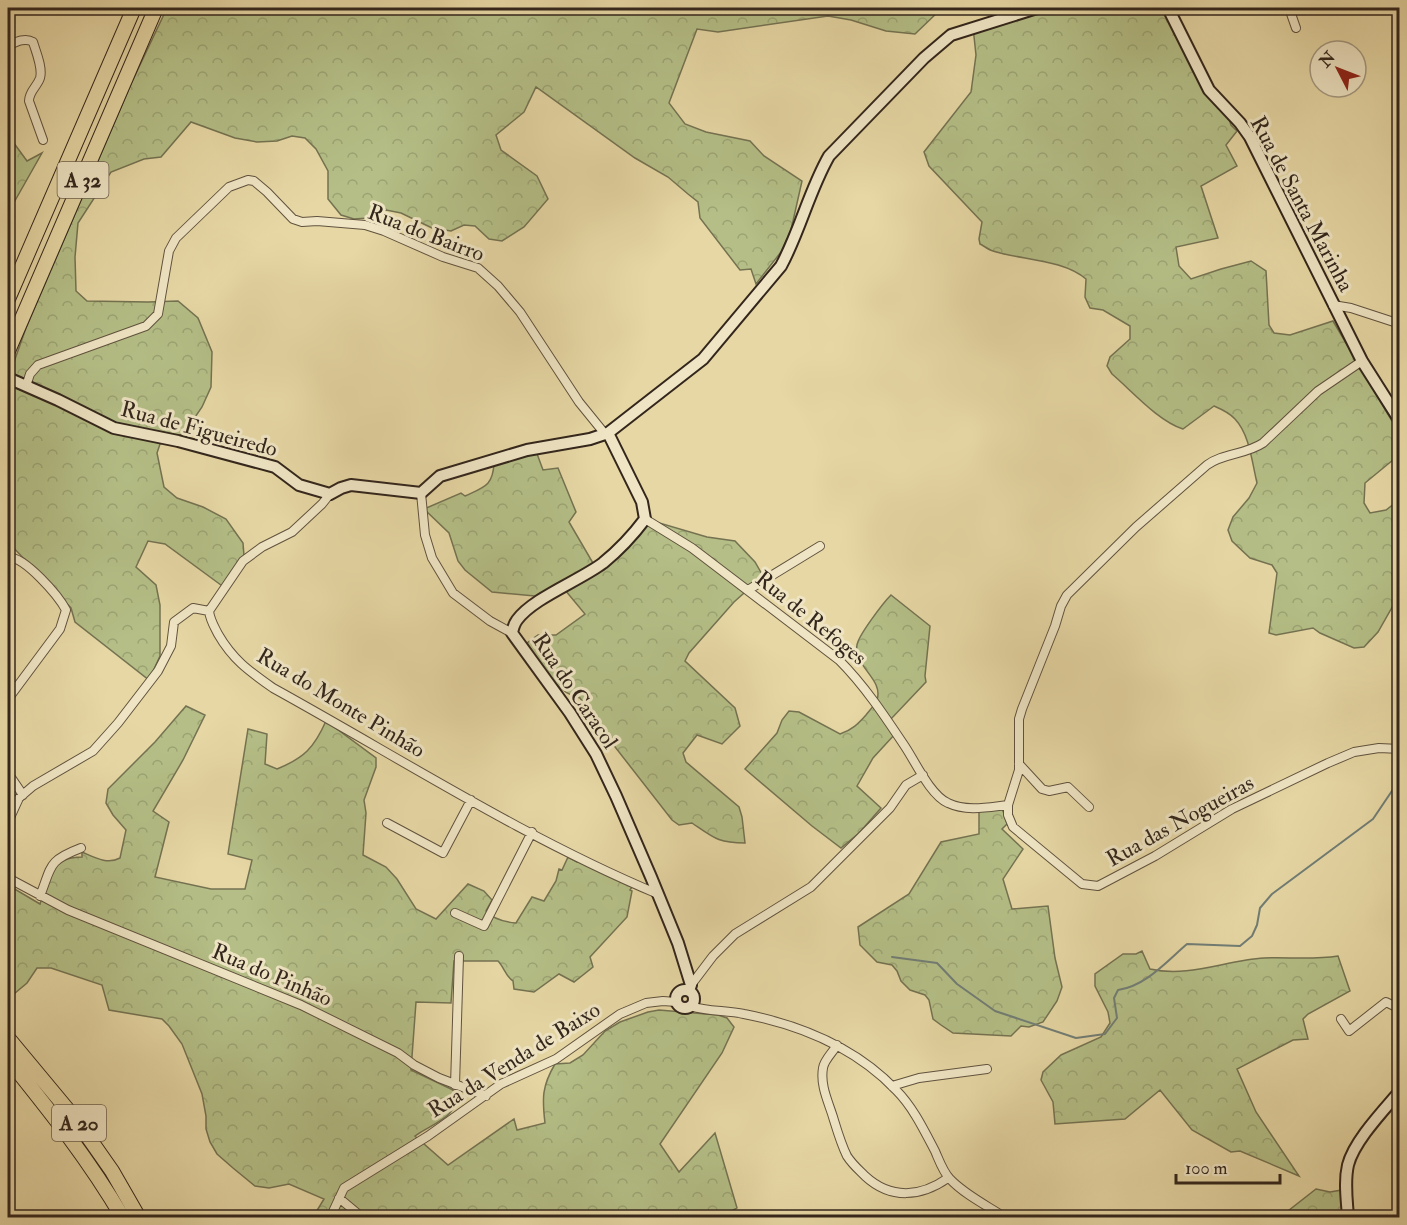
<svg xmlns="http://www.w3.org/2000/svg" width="1407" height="1225" viewBox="0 0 1407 1225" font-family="'IM FELL Double Pica',serif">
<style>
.forest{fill:url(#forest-crowns);stroke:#747251;stroke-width:1.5}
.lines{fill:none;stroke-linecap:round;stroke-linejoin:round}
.stream{stroke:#717d75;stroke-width:2}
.street-casing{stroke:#60523e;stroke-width:10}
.secondary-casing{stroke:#33261c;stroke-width:14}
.highway-casing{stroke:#33261c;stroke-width:16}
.street{stroke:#efe5c4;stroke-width:8}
.secondary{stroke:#efe5c4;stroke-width:10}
.highway{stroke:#e6d7a4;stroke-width:14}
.labels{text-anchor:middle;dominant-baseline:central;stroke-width:6;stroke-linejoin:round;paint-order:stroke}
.shield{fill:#efe5c4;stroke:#6b5f4e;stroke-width:1.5}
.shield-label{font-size:21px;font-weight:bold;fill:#33261c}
.street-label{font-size:22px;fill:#33261c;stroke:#efe5c4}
</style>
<defs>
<pattern id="forest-crowns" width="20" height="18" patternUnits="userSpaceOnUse" patternTransform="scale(1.5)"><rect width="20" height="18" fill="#b4be86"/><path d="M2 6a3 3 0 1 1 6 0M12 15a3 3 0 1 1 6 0" fill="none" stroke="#9ba373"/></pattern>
</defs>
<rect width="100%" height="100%" fill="#e6d7a4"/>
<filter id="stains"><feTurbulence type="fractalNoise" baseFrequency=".00333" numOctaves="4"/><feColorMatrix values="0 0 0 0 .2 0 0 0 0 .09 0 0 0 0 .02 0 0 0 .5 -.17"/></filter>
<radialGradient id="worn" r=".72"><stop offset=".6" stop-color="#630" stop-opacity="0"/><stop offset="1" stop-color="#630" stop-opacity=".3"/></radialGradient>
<path class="forest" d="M167,8H940L941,9L915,34L886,31L851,20L828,16L718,32L697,29L669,103L685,124L706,132L750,141L764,156L802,181L791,230L781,252L756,284L751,269L740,270L700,218L698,202L688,194L668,177L635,158L536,87L524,112L496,135L501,150L537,176L548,199L524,227L502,241L489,239L475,226L464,225L451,231L432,228L401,213L386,210L369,218L354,219L341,215L328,199V171L316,149L305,138L292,136L277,141L257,142L235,138L191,122L161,157L144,159L111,172L78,223L75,257L76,291L87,301L148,302L178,301L198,318L212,352L211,387L202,407L187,429L178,437L160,444L157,453L164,487L177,498L203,507L226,519L243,543L244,556L225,588L165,544L148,541L136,567L156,585L160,605V656L149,680L75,622L71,608L8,542V379L26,328L131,84Z
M995,8H1161L1228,116L1231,125L1237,131L1226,145L1237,166L1201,186L1218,238L1176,247L1179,266L1191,279L1221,269L1251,261L1266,271L1269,325L1274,333L1290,335L1333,321L1399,433V455L1365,483L1364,503L1370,513L1386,510L1399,500V595L1378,632L1364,647L1354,648L1320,633L1313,628L1276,635L1269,633L1277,573L1272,565L1250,558L1232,541L1228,530L1233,517L1249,498L1257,483C1252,463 1250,435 1235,419C1230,413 1221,409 1214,406L1183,429C1158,421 1132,391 1112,374L1107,366L1110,357L1130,339V326L1103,310L1090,308L1085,297L1086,279C1063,259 1020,260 993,251C989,250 984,246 980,244L979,239L982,222L929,166L924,152L971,92L976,55L973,27L995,16Z
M8,135L27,161L42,153L8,213Z
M536,451L543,470L558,468L576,512L569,522L597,570L646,519L707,537L735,541L755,562L763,576L734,602L689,653L685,661L735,708L740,726L722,744L697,735L683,753L686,762L739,807L742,817L745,843C718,843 714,838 692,823L679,825L672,820L612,743L580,698C554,692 541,664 527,643L538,635H556L585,614L560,584L535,596L492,592L465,570L458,561L449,533L424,509L461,493L465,496C484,487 493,486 494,463Z
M891,595L930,626L925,676L926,682L889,721L896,733L873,758L857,786L881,808L859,833L841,848L812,826L745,769L777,733L782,720L789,711L799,712L840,734C852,730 858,724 866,715C869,711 875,705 877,700C884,679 853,666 857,645C858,636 883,603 891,595Z
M186,706L205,715L183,760L153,811L169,822L155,877L211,889H245L252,860L228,854L248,729L267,734L265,764L277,769C304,758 314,748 326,721L376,758V767L364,800L366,813L363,855L386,867L397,879L416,909L436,919L468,884L484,891L492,900L486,911C493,919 505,922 516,923L532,897L544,901L556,881L559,869L562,870L568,857L577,862L580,858L634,884L630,890L632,891L627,917L590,957L593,967L574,982L559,974L534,992L514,989L513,981C506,977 504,967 498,961H454L451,1003L416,1002L411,1070L451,1089L456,1093C460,1117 431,1124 415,1136L448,1165L514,1119L517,1130L545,1123C542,1098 542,1086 555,1064L570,1063L583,1055L605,1031L620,1022L648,1012L659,1010L718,1015L727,1018L734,1027L722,1053L660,1144L679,1172L715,1133L737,1208L728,1213L730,1218L313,1217L324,1199L289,1184L269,1188L255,1186L233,1168L217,1154L210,1142L206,1129V1116L202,1094L182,1044L169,1026L162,1019L109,1010L102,985L51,968H37L27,983L8,999V885L40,904C48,878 50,857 82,857V852C94,857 107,865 120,858L126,830L113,815L106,803L108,789L155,742Z
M1001,808L1009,822L1002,829L1023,849L1003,879L1012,909L1048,906L1055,958L1062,987L1057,1001L1043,1022L1029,1027L1021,1026L1011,1036L953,1033L941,1025L933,1019L929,1000L925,995L910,990L901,981L897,971L892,965L877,962L860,945L858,927L909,894L941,842L979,834V811Z
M1142,951L1150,969C1189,978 1226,960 1264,958C1289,957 1313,960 1338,956L1350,991L1308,1014L1303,1019L1308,1039L1293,1040L1237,1069L1256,1112L1299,1176L1240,1151L1231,1152L1192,1130L1160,1090L1125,1119L1055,1124L1053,1102L1041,1080L1043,1072L1061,1055L1101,1037L1110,1023L1108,1012L1095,986V974L1123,954H1136Z
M1316,1189L1330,1192L1342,1190L1343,1217L1279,1218Z"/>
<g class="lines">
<path class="stream" d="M892,957L937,963L957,984L995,1011L1076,1038L1105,1034L1117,1018L1114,998L1118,990C1146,986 1167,961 1187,944L1240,946L1252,936L1257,925L1260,908L1272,894L1373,819L1400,779"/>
<g class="street-casing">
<path id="street" d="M998,8L1003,19
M1289,8L1296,28
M8,46C16,42 25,37 33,42C36,52 43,68 40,78C37,87 29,91 29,101L43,140
M1333,305L1351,308L1400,324
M1362,361L1318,391L1263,443C1245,455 1223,453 1207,465L1136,527L1067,595L1061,606L1055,626L1022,709L1019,719V770L1008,805V815L1013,827L1082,884L1098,886L1155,856L1232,809L1328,763L1354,752L1379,748L1400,749
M26,386L30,374L38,365L146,326L158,314L169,251L176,238L229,187L248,180L254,181L267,192L293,219L302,222L317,221L365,225L384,231L443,257L478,268L498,286L520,312L579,402L605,434
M421,493L425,535L432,558L453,593L490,621L512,633
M645,519L692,548L839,660C864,685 884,715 904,745C915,761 930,795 948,803C967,812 989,807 1008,805
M8,557C25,557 58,595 66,610L60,629L8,699
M748,590L820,546
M209,611C210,620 214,626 218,634C233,660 249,671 273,688C400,758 524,838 658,894
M209,611L243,561L262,547L292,532L322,504L330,494
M1019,764L1042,789L1049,791L1068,787L1089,807
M8,773L23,795
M8,822L19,798L33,786L93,751L118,723L158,671L171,646L174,622L193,608L209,611
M387,823L443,853L471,800
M8,878L68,910L301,1005L398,1053L414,1065L439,1078L486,1096
M40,896C52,866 47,861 81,848
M455,913L484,926L532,832
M691,985L713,956L735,934L811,887L890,808L906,785L923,775
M690,1006C708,1012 726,1010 744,1014C800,1025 856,1048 896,1090C913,1107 924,1130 935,1151C939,1160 943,1172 950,1179C965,1195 988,1206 1006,1218
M1341,1019L1349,1031L1386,1002L1400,1009
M837,1045C833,1052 824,1060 823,1068C820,1085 828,1101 833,1117C837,1130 841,1144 847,1156C852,1164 859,1170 865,1176C891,1200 921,1197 948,1178
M455,1085L459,956
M892,1086L919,1078L987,1069
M339,1198L363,1218
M330,1218L344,1188L428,1136L501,1084L556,1059L620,1014L646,1003L663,1001L676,1002"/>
</g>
<g class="secondary-casing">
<path id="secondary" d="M1168,8L1209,90L1240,123L1250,137L1362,361L1400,421
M8,378L58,400L114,428L178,441L275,467L299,485L330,494L341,488L351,485L421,493L440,476L527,450L590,439L608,433L703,359L781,266C800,231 809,191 829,156L924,58L951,35L1037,8
M608,433L642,502L645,519C633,535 619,550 603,563C579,581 533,598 517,620C514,624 513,628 512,633L570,713L596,754L616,796L651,877L678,943L691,985L689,991
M676 999a9 9 0 1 1 18 0a9 9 0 1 1-18 0Z
M1348,1218C1347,1200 1344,1182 1348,1165C1354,1141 1384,1110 1400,1091"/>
</g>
<g class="highway-casing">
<path id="highway" d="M8,299L134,8
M8,351L156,8
M8,1038L77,1121L112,1171L139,1218
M8,1059C50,1111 89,1160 123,1218"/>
</g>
<use href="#street" class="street"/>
<use href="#secondary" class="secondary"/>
<use href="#highway" class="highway"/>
</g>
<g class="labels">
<g class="shield">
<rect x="57.5" y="162" width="51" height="36" rx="4.5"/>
<rect x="52" y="1105" width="54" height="36" rx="4.5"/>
</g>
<g class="shield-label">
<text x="83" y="180">A 32</text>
<text x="79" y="1123">A 20</text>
</g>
<g class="street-label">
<text transform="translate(1302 204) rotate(62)">Rua de Santa Marinha</text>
<text transform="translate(426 233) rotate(21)">Rua do Bairro</text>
<text transform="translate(199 429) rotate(15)">Rua de Figueiredo</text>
<text transform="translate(811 618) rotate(39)">Rua de Refoges</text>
<text transform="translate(575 691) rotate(56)">Rua do Caracol</text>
<text transform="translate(341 703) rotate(31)">Rua do Monte Pinhão</text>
<text transform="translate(1180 821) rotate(-29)">Rua das Nogueiras</text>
<text transform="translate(272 975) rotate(23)">Rua do Pinhão</text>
<text transform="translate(514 1060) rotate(-32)">Rua da Venda de Baixo</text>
</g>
</g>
<rect width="1407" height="1225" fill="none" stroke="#e6d7a4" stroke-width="30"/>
<rect x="9" y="9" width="1389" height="1207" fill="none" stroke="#33261c" stroke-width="3"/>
<rect x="15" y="15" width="1377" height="1195" fill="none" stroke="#33261c" stroke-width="1.5"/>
<g transform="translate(1338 69) rotate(312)"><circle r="28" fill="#efe5c4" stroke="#a49981" stroke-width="1.5"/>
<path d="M0-4.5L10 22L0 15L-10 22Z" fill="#8f2418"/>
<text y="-9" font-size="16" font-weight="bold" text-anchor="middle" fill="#33261c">N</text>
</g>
<path d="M1176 1174v9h104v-9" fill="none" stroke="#33261c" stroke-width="3"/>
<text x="1185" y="1174" font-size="18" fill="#33261c" stroke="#efe5c4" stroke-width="4.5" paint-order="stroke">100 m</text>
<rect width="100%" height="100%" filter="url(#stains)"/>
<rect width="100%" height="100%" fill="url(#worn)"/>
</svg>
